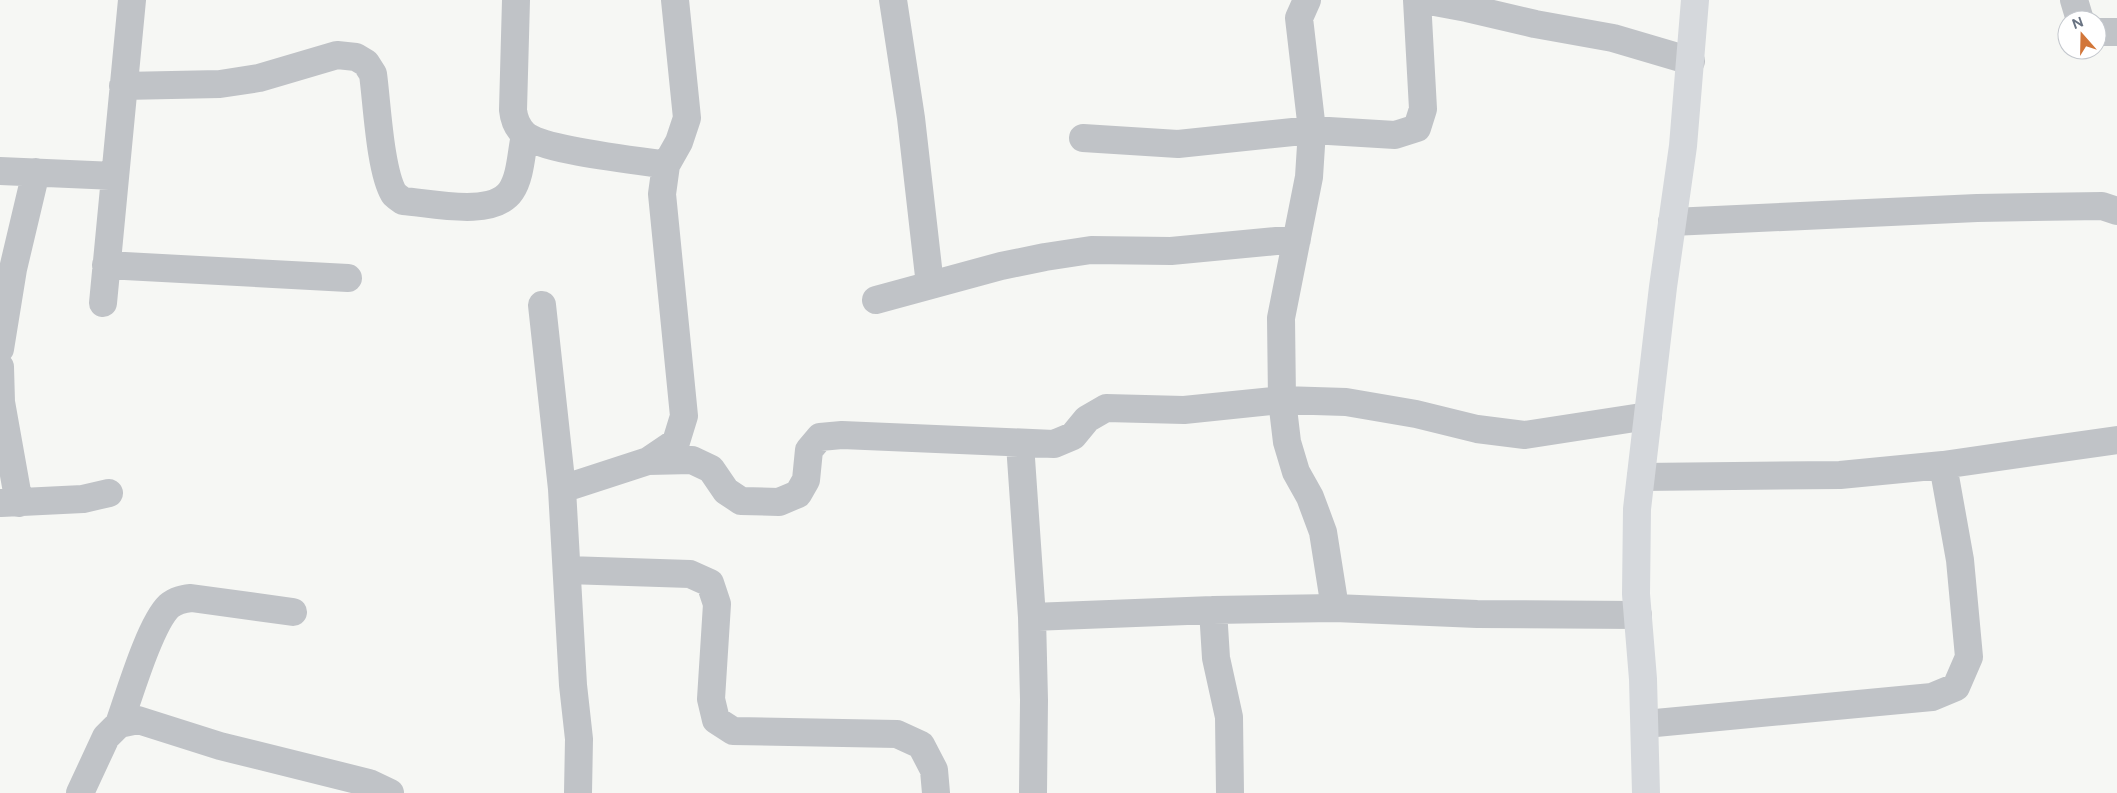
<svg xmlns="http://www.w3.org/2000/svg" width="2117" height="793" viewBox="0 0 2117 793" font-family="Figtree,sans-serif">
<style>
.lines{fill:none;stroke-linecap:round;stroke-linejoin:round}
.minor{stroke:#c0c3c7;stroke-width:28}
.major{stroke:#d5d8dc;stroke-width:28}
</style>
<rect width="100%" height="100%" fill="#f6f7f4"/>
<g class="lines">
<path class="minor" d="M516,0L513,110C514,120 517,127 524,134C542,151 637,160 666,165
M893,0L911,118L930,285
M1307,0L1299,18L1312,130L1309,177L1281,318L1282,400L1287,442L1296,472L1310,497L1323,532L1335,608
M1424,0L1467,8L1535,24L1613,38L1691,61
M2074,0L2080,20
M2097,32H2117
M123,86L220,84L259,78L337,55L356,57L366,63L373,74C377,103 380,171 394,194C397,197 400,199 403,201C431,203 493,218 511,191C521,176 521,153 525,135
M1083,138L1178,144L1312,130L1395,135L1417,128L1423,109L1417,0
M0,171L115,176
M1672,222L1977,208L2102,206L2117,211
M106,265L348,278
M876,300L1001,266L1045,257L1091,250L1171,251L1297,239
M103,303L132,0
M542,305L562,489L573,685L579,739L578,793
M0,349L13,269L36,172
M0,367L1,402L19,503
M1020,444L1032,617L1034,700L1033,793
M648,461L692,460L711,469L726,491L741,501L779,502L798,494L806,480L809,450L820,437L842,435L1054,444L1073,436L1087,419L1106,408L1184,410L1282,400L1346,402L1416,414L1477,429L1525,435L1648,416
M1641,477L1840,475L1943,465L2117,440
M562,489L648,461L676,442L684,416L662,194L666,165L679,142L687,118L675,0
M1,503L83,499L109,493
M567,570L690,574L710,583L717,604L711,699L716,720L733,731L897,734L921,745L934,770L936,793
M1213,610L1216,658L1229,717L1230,793
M1032,617L1213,610L1335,608L1477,614L1638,615
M119,724C129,696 150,624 169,606C176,600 183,599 191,598L293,612
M1645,724L1932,697L1956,687L1969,657L1960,560L1943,465
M80,793L106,737L119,724L138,720L220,746L369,783L390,793"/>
<path class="major" d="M1646,793L1643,679L1636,594L1637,509L1663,287L1683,146L1695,0"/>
</g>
<g transform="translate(2082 35) rotate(340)"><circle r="24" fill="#ffffff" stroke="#c3c7cd"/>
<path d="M0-4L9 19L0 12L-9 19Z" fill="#d27639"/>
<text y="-8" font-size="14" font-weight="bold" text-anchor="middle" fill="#697382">N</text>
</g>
</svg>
